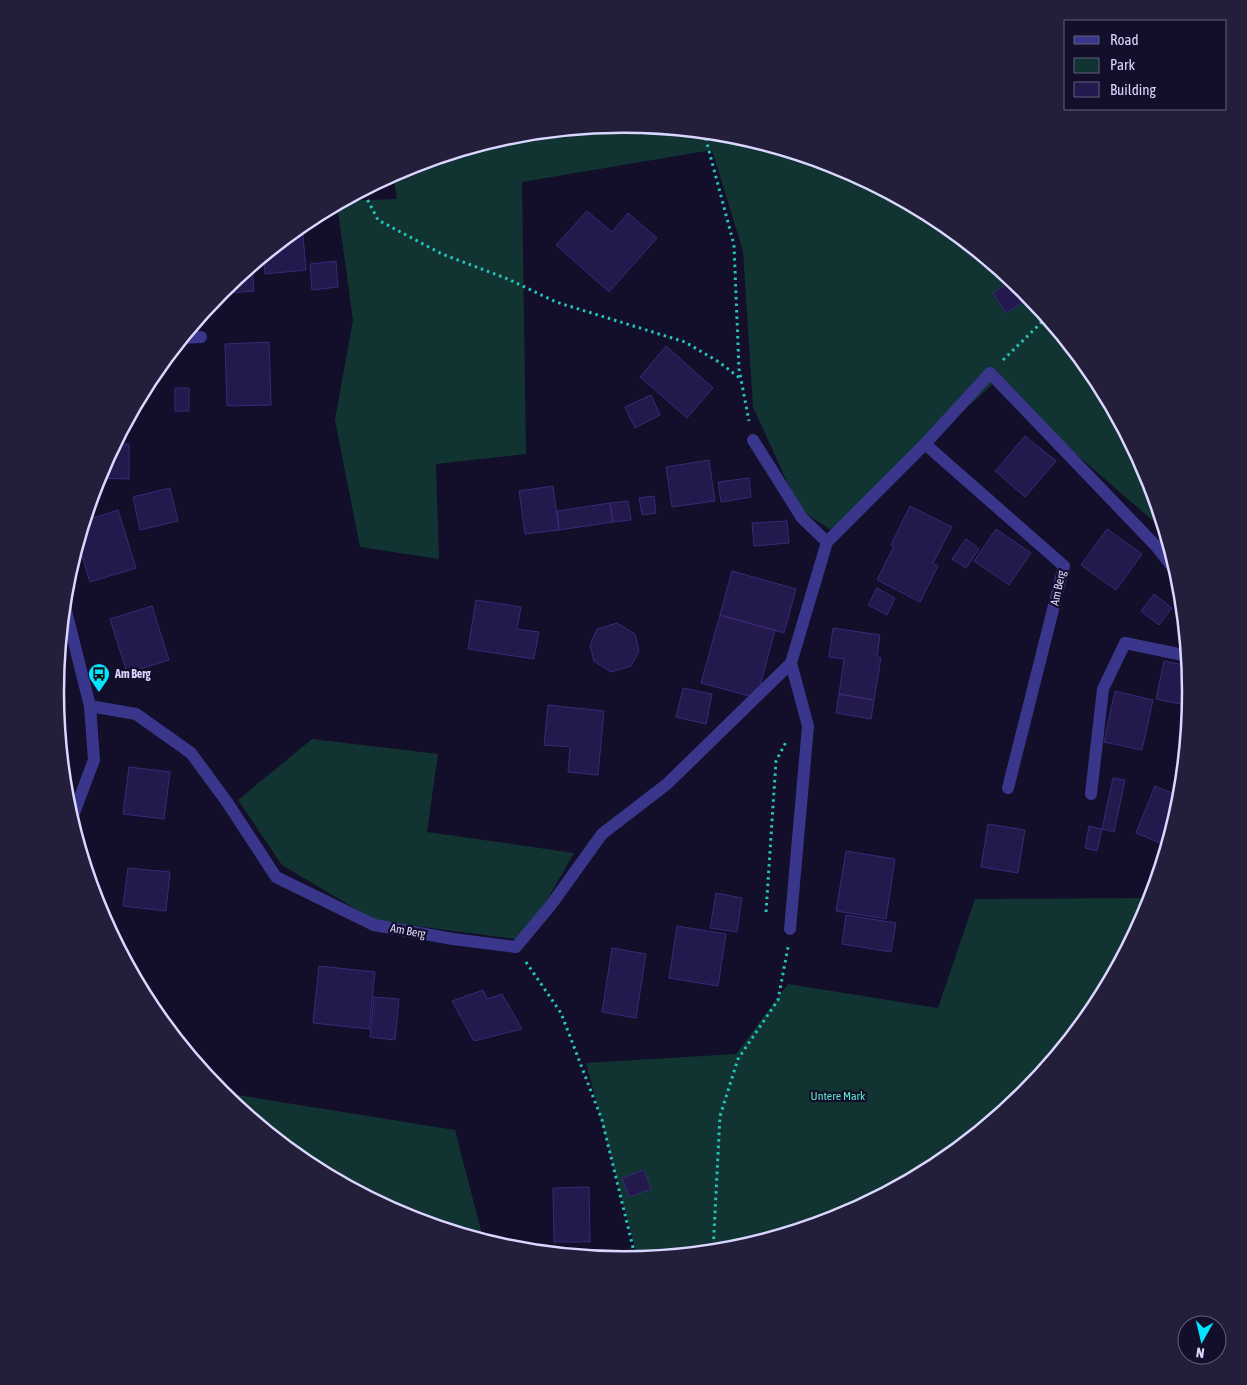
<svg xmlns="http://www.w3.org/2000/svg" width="1247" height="1385" viewBox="0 0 1247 1385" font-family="'Asap Condensed',sans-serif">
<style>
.green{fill:#113433}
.building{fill:#23194c;stroke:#392979}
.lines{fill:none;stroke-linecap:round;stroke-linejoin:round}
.path{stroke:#26c3bb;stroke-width:3;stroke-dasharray:2.5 4;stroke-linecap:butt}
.minor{stroke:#3a368c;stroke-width:12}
.labels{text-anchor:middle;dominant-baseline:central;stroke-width:4.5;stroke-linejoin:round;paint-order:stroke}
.street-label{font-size:12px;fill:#dbd6ff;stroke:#130e29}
.poi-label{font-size:12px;font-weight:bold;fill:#dbd6ff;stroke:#130e29;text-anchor:start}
.park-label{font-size:12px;fill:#58e9c6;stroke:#130e29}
.rim{fill:none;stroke:#dbd6ff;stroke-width:2.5}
</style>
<rect width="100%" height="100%" fill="#130e29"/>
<path class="green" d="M624,124L735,135L841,167L940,220L1026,291L1096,377L1149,475L1166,532L994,383L831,530L800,510L753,407L743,251L712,150L522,182L526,454L436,464L439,559L360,547L335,420L353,320L337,204L343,201L397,199L393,174L406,167L513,135Z
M312,739L438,754L427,832L574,853L524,940L376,921L282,865L238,800Z
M1152,898L1149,910L1096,1009L1025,1095L939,1165L841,1218L734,1250L638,1260L586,1063L736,1054L788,984L938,1008L975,899Z
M219,1092L455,1130L484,1242L406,1218L307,1165Z"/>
<path class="building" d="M587,211L612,232L628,213L657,238L609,292L556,245Z
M302,224L306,270L265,274L264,256Z
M336,261L338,287L312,290L310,264Z
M252,266L254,291L230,293L229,284Z
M1013,281L1031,297L1006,313L993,293Z
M269,342L271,405L227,406L225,344Z
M666,346L713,388L687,418L640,377Z
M175,388H189V411H175Z
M651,395L660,415L635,428L625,407Z
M1025,436L1056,461L1025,497L995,471Z
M115,444H129V479L97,478Z
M709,460L715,501L672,507L666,467Z
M749,478L751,497L721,502L718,482Z
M553,486L559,530L525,534L519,491Z
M170,488L178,521L140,530L133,497Z
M654,496L656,513L642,515L639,498Z
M628,501L631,520L613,522L610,503Z
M610,503L613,522L559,530L557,511Z
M910,506L952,527L933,563L938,566L920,602L877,580L894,546L891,545Z
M118,510L136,568L90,582L78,543L84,521Z
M787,521L789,543L754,546L752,523Z
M996,529L1031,553L1009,585L974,561Z
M1107,529L1142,554L1116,590L1081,565Z
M966,539L979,549L966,568L952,559Z
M732,571L796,589L784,633L720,615Z
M877,588L895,598L887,615L868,605Z
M1154,594L1172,608L1159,625L1141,611Z
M476,600L521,607L517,629L539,632L534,659L468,649Z
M152,606L169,660L127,673L110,619Z
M720,615L775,630L757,698L701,683Z
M617,623L635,634L639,651L631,666L611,672L594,661L590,645L597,629Z
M833,628L880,635L877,657L881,658L874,700L839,694L844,659L829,657Z
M1164,661L1189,666L1192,693L1191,706L1156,699Z
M683,688L712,694L706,724L676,717Z
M1115,691L1153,700L1142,750L1104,742Z
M839,694L874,700L871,719L836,713Z
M548,705L604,711L598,775L568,772L570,747L544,745Z
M129,767L170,772L164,819L123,814Z
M1113,778L1125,780L1114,832L1102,829Z
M1155,786L1182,797L1168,846L1136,833Z
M988,824L1025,830L1018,873L981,867Z
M1089,826L1102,829L1097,851L1085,848Z
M846,851L895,859L886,919L836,911Z
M128,868L170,872L166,911L123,906Z
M716,893L742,898L737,932L710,928Z
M846,915L896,923L891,952L842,944Z
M677,926L726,934L718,986L669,978Z
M612,948L646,954L636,1018L602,1012Z
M319,966L375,972L369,1029L313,1023Z
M483,990L487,999L502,994L522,1029L474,1041L452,1001Z
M374,997L399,999L395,1040L370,1037Z
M644,1170L651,1189L629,1197L622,1178Z
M589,1187L590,1242H554L553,1188Z"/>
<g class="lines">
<path class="path" d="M704,132L734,245L739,369L749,421
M359,192L364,193L378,220L442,254L508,279L556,302L685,342L719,362L741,379
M1003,360L1047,317
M766,912L776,761L786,742
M526,962L561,1013L602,1120L636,1260
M713,1252L720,1116L738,1059L778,1000L788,947"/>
<path class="minor" d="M182,338L201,337
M753,440L802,518L827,542
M925,444L1064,566L1008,788
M64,603L90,706L94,760L71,821
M90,706L136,714L191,753L227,802L276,877L374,925L453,939L516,947L551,905L602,834L667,784L791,663L827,542L925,444L990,373L1156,546L1179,575
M1091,794L1103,689L1125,643L1188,656
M790,929L808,726L791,663"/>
</g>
<defs>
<g id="bus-pin" transform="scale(1.125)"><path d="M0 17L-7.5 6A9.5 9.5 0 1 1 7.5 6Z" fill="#02e4ff" stroke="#130e29"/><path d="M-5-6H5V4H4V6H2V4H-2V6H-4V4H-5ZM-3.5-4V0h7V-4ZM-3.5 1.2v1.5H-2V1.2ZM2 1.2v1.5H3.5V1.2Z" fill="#111"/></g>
</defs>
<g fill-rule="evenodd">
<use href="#bus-pin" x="99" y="674"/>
</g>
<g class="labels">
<g class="street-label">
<text transform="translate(1058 588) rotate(-78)">Am Berg</text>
<text transform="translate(408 931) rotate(10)">Am Berg</text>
</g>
<g class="poi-label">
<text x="115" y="674">Am Berg</text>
</g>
<g class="park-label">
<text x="838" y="1096">Untere Mark</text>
</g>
</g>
<path d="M0 0H1247V1385H0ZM64 692a559 559 0 1 1 1118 0a559 559 0 1 1-1118 0Z" fill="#231e3a" fill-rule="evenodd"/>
<path class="rim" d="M64 692a559 559 0 1 1 1118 0a559 559 0 1 1-1118 0Z"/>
<rect x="1064" y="20" width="162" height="90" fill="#130e29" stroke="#635e7f"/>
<rect x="1074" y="36" width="25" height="8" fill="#3a368c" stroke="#635e7f"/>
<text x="1110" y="45" font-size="15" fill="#dbd6ff">Road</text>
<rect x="1074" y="58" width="25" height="15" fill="#113433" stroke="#635e7f"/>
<text x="1110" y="70" font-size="15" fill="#dbd6ff">Park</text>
<rect x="1074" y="82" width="25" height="15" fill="#23194c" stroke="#635e7f"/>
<text x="1110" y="95" font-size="15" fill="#dbd6ff">Building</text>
<g transform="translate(1202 1340) rotate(188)"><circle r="24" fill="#130e29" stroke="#635e7f"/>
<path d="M0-4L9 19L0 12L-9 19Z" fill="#02e4ff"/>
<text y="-8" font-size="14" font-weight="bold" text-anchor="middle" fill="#dbd6ff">N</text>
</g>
</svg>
